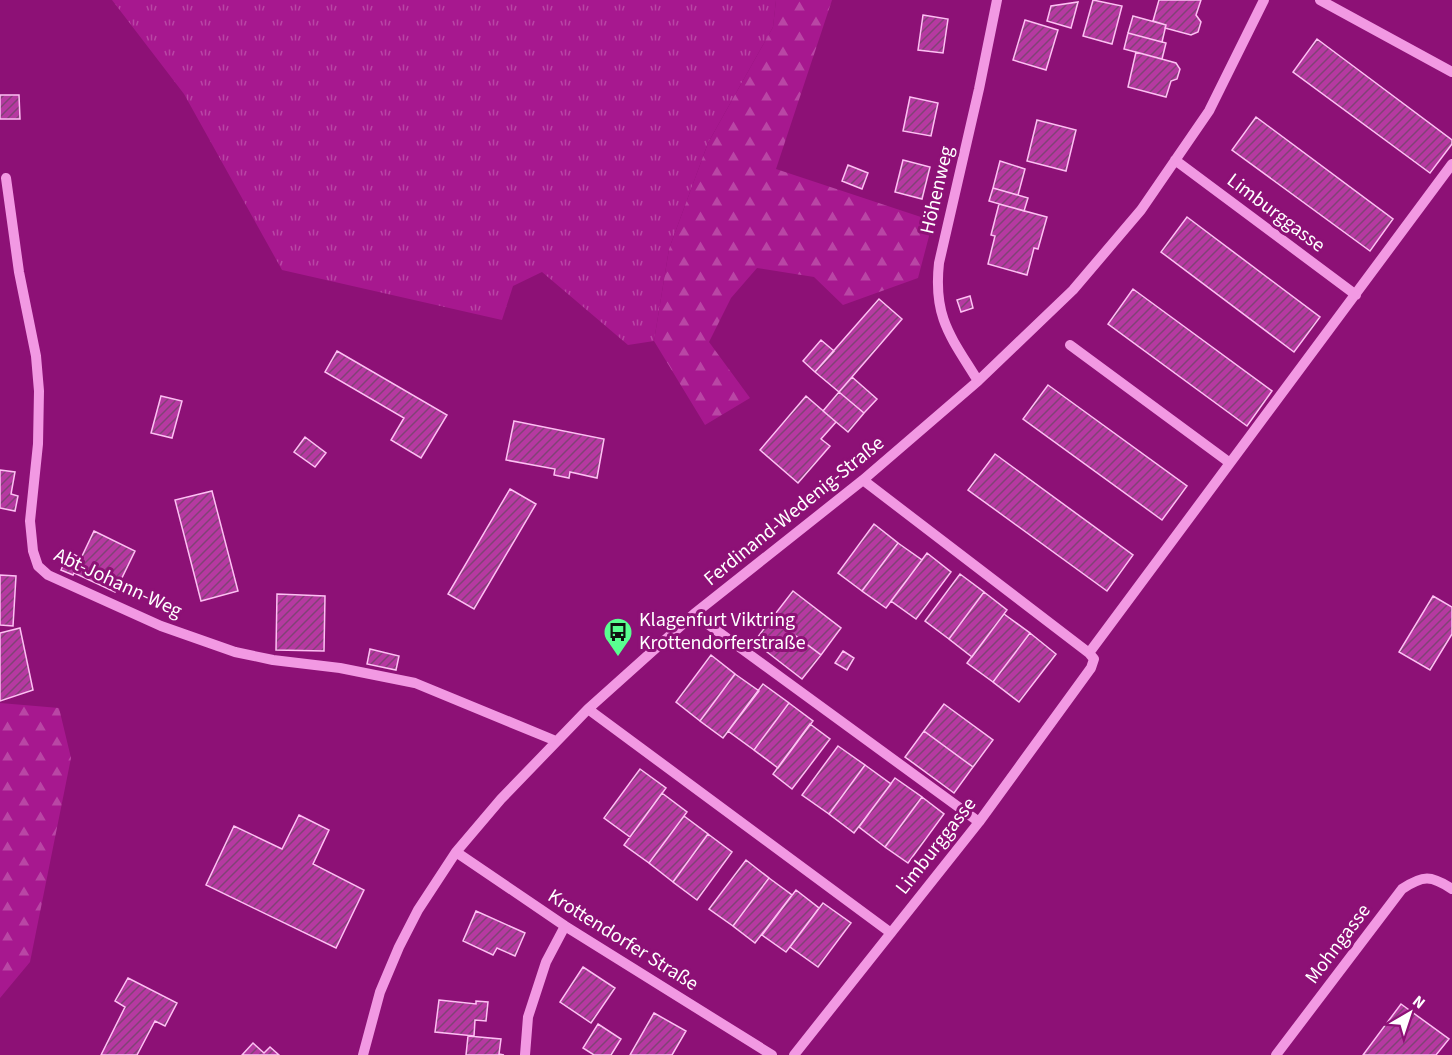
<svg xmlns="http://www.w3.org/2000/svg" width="1452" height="1055" viewBox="0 0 1452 1055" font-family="'Source Sans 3',sans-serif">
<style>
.grass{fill:url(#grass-tufts)}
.forest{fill:url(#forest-firs)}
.building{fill:url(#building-hatch);stroke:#fdc0f3;stroke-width:1.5}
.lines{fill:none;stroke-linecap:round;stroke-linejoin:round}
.minor{stroke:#f299e3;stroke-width:10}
.labels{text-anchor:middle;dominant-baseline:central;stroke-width:6;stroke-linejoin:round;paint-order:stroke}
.street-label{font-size:20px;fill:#fff;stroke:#8d1176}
.poi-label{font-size:20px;fill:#fff;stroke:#8d1176;text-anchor:start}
</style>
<defs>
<pattern id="grass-tufts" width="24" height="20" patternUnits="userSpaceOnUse" patternTransform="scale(1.5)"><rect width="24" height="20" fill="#a7188f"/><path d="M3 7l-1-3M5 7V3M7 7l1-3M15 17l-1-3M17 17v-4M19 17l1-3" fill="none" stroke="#b946a5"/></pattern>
<pattern id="forest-firs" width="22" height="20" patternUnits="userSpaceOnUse" patternTransform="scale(1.5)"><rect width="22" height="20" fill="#a7188f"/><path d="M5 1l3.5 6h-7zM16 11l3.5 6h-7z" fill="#b946a5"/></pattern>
<pattern id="building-hatch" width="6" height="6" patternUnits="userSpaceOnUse" patternTransform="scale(1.5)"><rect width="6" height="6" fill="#b639a1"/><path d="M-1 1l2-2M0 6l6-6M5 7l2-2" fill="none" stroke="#814276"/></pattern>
</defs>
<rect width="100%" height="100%" fill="#8d1176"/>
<path class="grass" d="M112,0H776L773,27L708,143L669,249L654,341L628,345L542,272L513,286L502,320L282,270L184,94Z"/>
<path class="forest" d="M776,0H832L776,169L933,221L918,278L843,305L814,277L757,268L731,298L709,342L750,398L705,425L654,341L669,249L708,143L773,27Z
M0,703L59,708L71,758L30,962L0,998Z"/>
<path class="building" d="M1093,0L1122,6L1112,44L1083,36Z
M1159,0H1201L1196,15L1201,22L1198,32L1191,35L1165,28L1166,25L1153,21Z
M1078,2L1071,28L1047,21L1051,6Z
M923,15L948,19L943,53L918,50Z
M1133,16L1166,25L1162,42L1128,33Z
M1025,20L1058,30L1046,70L1013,60Z
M1128,33L1166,43L1162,59L1124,49Z
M1317,39L1452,140V144L1430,173L1293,72Z
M1136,52L1176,63L1180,69L1177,79L1171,81L1166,97L1128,87Z
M0,95H19L20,119H0Z
M910,97L938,103L931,136L903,131Z
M1256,117L1393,219L1370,251L1232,150Z
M1037,120L1076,130L1066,171L1027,161Z
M903,160L930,167L922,199L895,192Z
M1000,161L1025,169L1018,195L993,188Z
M848,165L868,173L862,189L842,181Z
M993,188L1028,198L1024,211L989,201Z
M999,204L1047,217L1038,249L1034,248L1027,275L988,264L995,236L991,235Z
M1187,217L1320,317L1294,352L1161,252Z
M1133,289L1272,391L1247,426L1108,324Z
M970,296L973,308L961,312L957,300Z
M879,299L902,319L839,392L815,372Z
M821,340L834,351L815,372L803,361Z
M337,351L447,415L421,458L391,440L404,418L325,372Z
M852,377L877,399L864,413L839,392Z
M1048,385L1187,486L1162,520L1023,419Z
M839,392L864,413L848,432L823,411Z
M161,396L182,401L172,438L151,433Z
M806,396L836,422L821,439L830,446L798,483L760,450Z
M514,421L604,439L597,478L570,472L569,478L554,475L555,469L506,460Z
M305,437L326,453L315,467L294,452Z
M995,454L1133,555L1107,591L968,490Z
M0,470L15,472L11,494L18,496L15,511L0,508Z
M510,489L536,504L474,609L448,594Z
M212,491L238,591L201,601L175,500Z
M874,524L898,543L862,591L838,573Z
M94,531L135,551L115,592L74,573Z
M898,543L922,560L886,608L862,591Z
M69,552L81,558L73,575L61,570Z
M927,553L951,572L916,619L891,601Z
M960,574L984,592L949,639L925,621Z
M0,575L16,576L13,626L0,625Z
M793,591L841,628L821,655L772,618Z
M984,592L1007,610L972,657L949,639Z
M277,594L325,596L324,651L276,650Z
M1433,596L1452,607V634L1430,670L1399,652Z
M1004,614L1030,633L993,682L967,663Z
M772,618L821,655L802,679L754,642Z
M20,628L33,690L0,701V633Z
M1030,633L1056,654L1019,702L993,682Z
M370,649L399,656L396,670L367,664Z
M843,651L854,658L847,670L835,663Z
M711,655L735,674L700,721L676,702Z
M735,674L759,691L723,738L700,721Z
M763,684L789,703L754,750L728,731Z
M789,703L813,721L778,768L754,750Z
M944,704L993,740L973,767L924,731Z
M810,724L830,739L792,789L773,774Z
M924,731L973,767L954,793L905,757Z
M838,746L865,765L829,814L802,795Z
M865,765L891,784L854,833L829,814Z
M640,769L666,788L630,837L604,818Z
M895,778L922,797L885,847L859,827Z
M662,793L687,812L649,863L624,845Z
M922,797L944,814L908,863L885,847Z
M299,815L329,830L313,864L364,890L336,948L206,885L234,826L282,849Z
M684,816L708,834L673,882L649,863Z
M708,834L732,852L697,900L673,882Z
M746,860L769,878L733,926L709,909Z
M769,878L792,895L755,943L733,926Z
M796,890L819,908L786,952L762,935Z
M823,903L851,923L818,967L790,947Z
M476,911L525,933L515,956L497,948L493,955L463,941Z
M583,967L615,988L591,1023L560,1002Z
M128,978L177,1003L165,1026L155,1021L137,1055H101L125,1007L115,1001Z
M439,1000L476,1004V1001L488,1002L486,1021L475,1020L474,1036L435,1032Z
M1401,1004L1449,1039L1436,1055H1363Z
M654,1013L686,1031L672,1055H630Z
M598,1024L621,1039L611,1055H594L583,1048Z
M468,1036L501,1039L499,1054L504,1055H466Z
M253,1043L264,1053L270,1047L279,1055H242Z"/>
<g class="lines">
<path class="minor" d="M1320,0L1452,72
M1175,160L1356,295
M6,178L19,272L36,356L39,391L38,444L30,521L33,551L38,566L48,575L161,626L235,652L273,660L340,668L415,683L556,741
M1070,345L1230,463
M978,381C951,337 933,318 939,263L979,89L997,0
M694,614L979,822
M1089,653L1452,164
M588,709L891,933
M456,852L565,926L772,1055
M363,1055L380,992L399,947L418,910L456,852L501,799L588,709L694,614L863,480L978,381L1073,290L1141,210L1209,111L1264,0
M525,1055L528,1017L546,962L565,926
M794,1055L979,822L1091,668L1094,659L1089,653L863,480
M1276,1055L1402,889C1423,875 1431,875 1452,889"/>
</g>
<defs>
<g id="bus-pin" transform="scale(1.5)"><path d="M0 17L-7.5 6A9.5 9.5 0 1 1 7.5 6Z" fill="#59ff90" stroke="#8d1176"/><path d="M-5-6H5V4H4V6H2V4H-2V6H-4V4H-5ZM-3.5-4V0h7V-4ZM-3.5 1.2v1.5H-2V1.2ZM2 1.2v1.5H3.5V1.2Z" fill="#111"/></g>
</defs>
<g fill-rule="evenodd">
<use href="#bus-pin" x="618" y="632"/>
</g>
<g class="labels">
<g class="street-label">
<text transform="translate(937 190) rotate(-77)">Höhenweg</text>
<text transform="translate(1276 213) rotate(37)">Limburggasse</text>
<text transform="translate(794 511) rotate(-39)">Ferdinand-Wedenig-Straße</text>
<text transform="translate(118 583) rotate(25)">Abt-Johann-Weg</text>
<text transform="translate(936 846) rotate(-52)">Limburggasse</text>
<text transform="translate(623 940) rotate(32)">Krottendorfer Straße</text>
<text transform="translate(1338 944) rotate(-53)">Mohngasse</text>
</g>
<g class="poi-label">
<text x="639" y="620">Klagenfurt Viktring<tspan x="639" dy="23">Krottendorferstraße</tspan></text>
</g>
</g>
<g transform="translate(1410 1013) rotate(39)" stroke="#8d1176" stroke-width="4.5" paint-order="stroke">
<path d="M0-4.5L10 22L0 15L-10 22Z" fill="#ffffff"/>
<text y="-9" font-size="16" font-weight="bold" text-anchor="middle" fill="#ffffff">N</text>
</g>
</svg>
